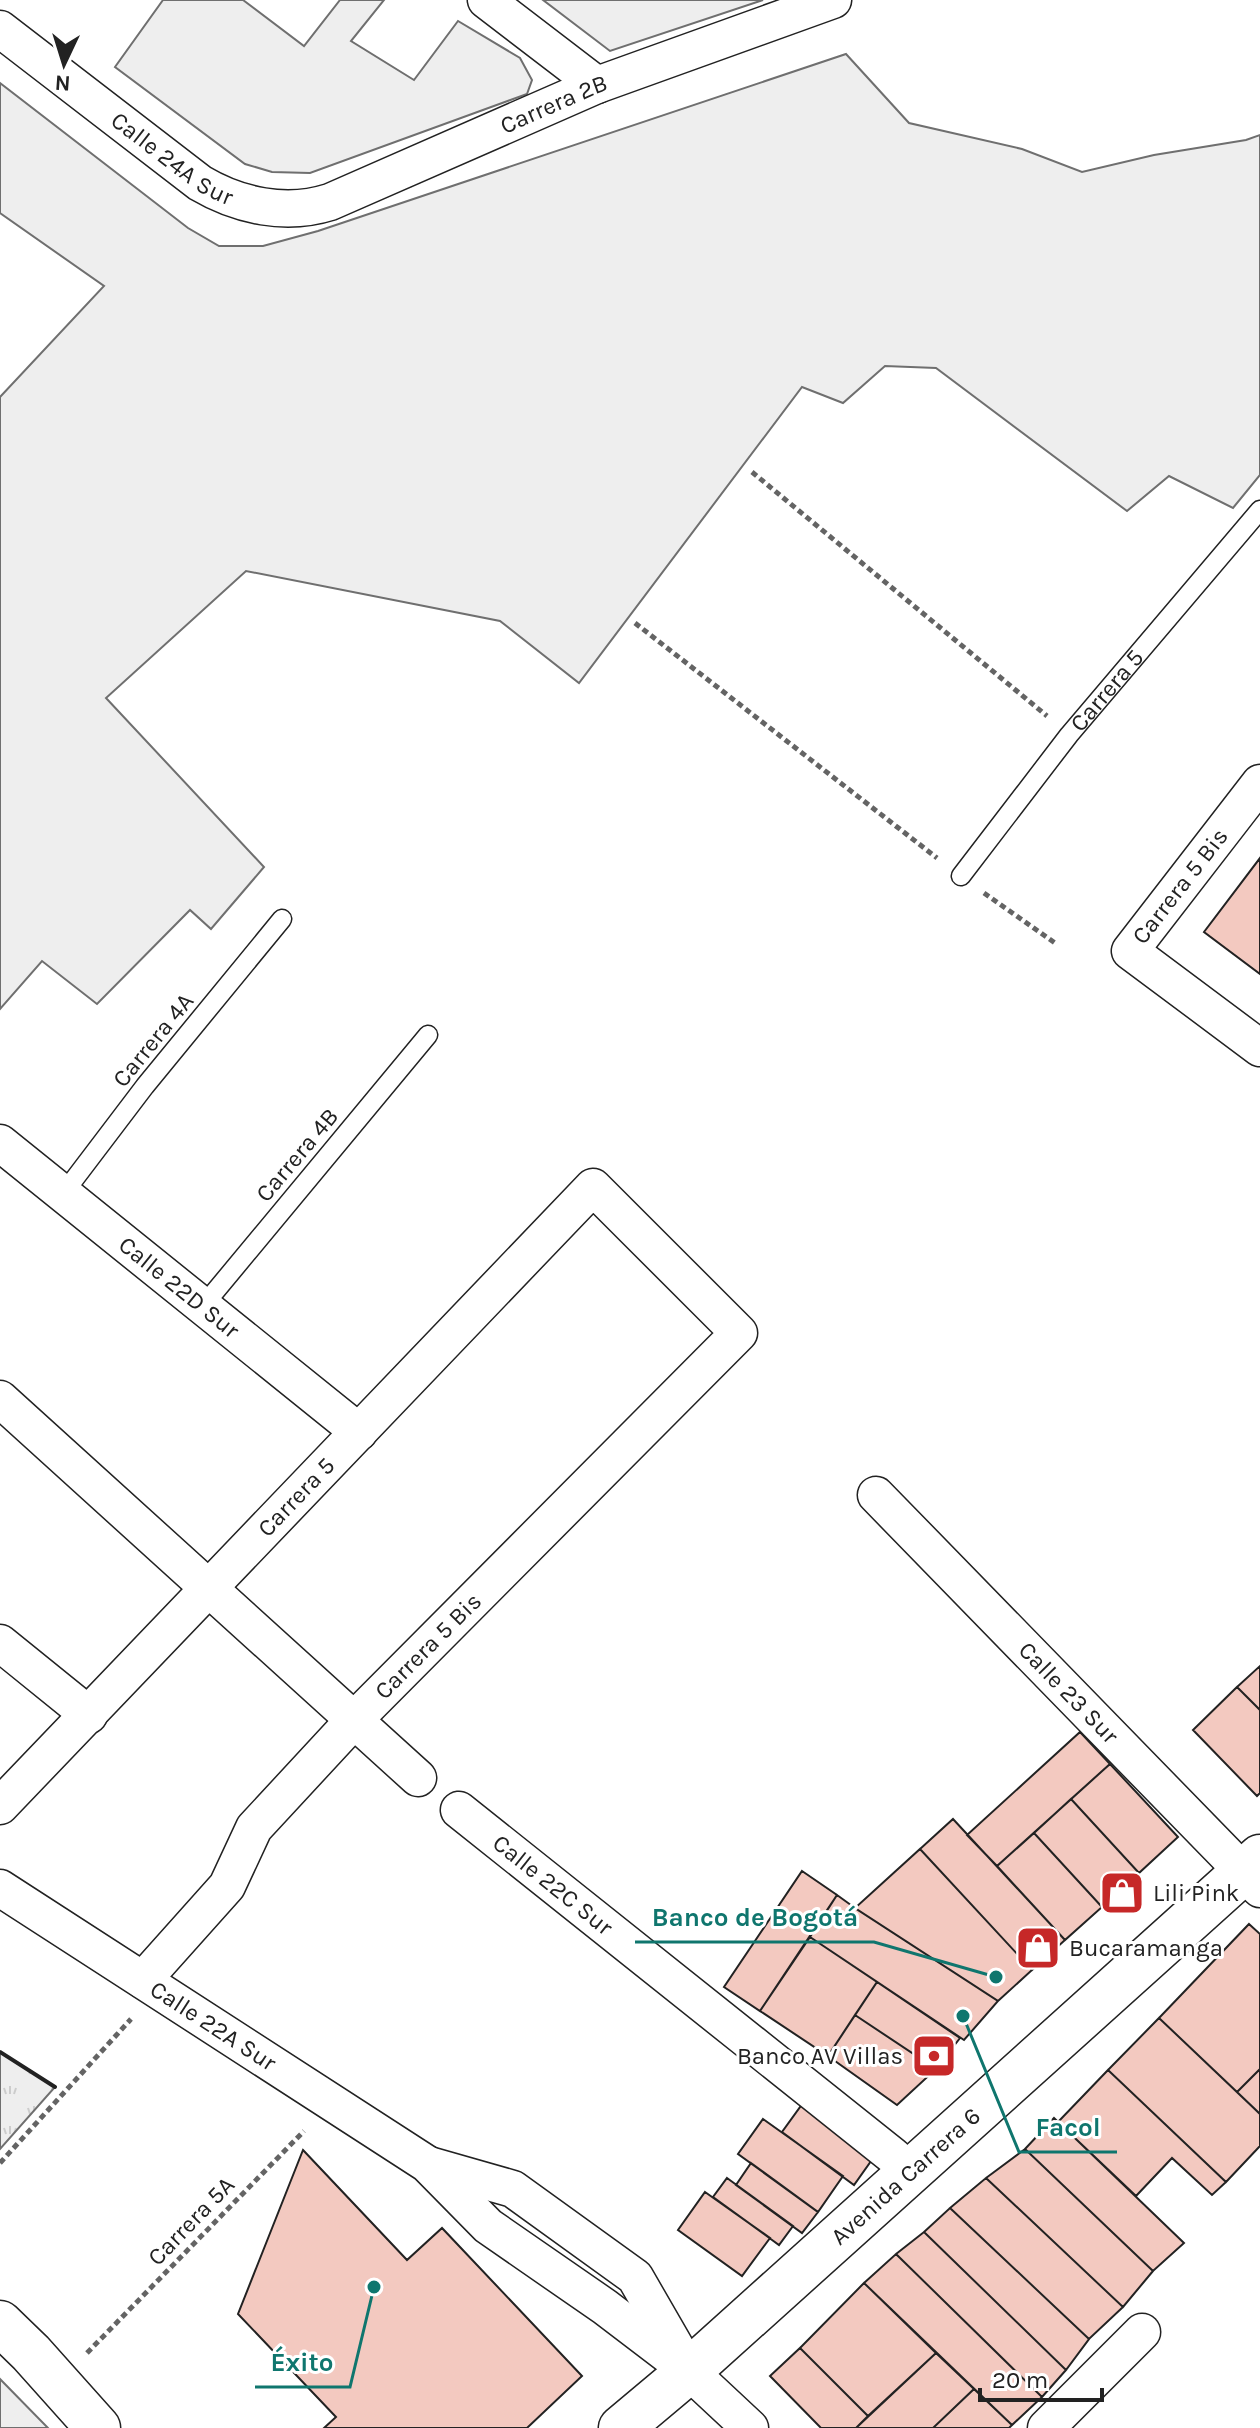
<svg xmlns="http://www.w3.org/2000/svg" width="1260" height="2428" viewBox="0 0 1260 2428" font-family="Karla,sans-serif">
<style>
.grass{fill:#eee;stroke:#6f6f6f;stroke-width:2}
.park{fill:url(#park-tufts);stroke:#6f6f6f;stroke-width:2}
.building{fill:#f3c9c0;stroke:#222;stroke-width:2}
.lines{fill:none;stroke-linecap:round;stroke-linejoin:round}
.lane-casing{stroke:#222;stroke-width:21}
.street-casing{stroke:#222;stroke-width:39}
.secondary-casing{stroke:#222;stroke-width:47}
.path{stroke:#646464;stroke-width:5;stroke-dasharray:6 4;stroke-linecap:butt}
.lane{stroke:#fff;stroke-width:18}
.street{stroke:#fff;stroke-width:36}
.secondary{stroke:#fff;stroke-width:44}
.wall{stroke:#222;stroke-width:4}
.labels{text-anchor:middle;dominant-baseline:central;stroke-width:6;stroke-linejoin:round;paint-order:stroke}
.street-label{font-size:24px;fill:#222;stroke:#fff}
.poi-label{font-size:24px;fill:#222;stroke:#fff;text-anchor:start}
.leader{fill:none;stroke:#0f766e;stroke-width:3}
.callout-dot{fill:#0f766e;stroke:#fff;stroke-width:3}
.callout-label{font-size:26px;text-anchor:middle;font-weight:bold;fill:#0f766e;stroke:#fff;stroke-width:6;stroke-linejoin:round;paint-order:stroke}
</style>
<defs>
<pattern id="park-tufts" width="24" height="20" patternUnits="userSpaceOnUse" patternTransform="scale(2)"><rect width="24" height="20" fill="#eee"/><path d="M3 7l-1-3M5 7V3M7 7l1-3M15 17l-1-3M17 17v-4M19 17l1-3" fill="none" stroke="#ccc"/></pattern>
</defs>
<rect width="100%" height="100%" fill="#fff"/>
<path class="grass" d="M163,0H243L304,46L340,0H384L351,41L414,80L458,21L520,58L532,80L527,94L310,173L272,172L245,164L115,67Z
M543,0H763L610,51Z
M846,54L909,123L1022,149L1082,172L1154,155L1246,140L1260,135V475L1233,508L1169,476L1127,511L936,368L885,366L843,403L802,387L579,683L500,621L246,571L106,698L264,867L211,929L190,910L97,1004L42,961L0,1009V397L104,286L0,213V83L188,228L219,246H263L318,231Z
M0,2379L48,2428H0Z"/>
<path class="park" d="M0,2052L55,2087L0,2149Z"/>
<path class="building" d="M1260,858V974L1204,932Z
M1260,1666V1710L1237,1687Z
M1237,1687L1260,1710V1793L1257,1796L1193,1730Z
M1080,1732L1110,1764L997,1866L967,1835Z
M1110,1764L1178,1837L1139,1873L1071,1799Z
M1071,1799L1139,1873L1102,1907L1034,1833Z
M953,1819L1065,1940L1032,1970L920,1849Z
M1034,1833L1102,1907L1065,1940L997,1866Z
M920,1849L1032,1970L998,2001L855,1908Z
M802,1871L837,1895L760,2011L724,1987Z
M837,1895L855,1908L998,2001L964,2040L810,1937Z
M1249,1924L1260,1934V2069L1237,2092L1159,2018Z
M810,1937L877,1982L828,2056L760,2011Z
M877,1982L960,2038L936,2069L855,2015Z
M855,2015L936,2069L897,2105L828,2056Z
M1159,2018L1260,2114V2146L1226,2182L1108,2070Z
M1260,2069V2114L1237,2092Z
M1108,2070L1226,2182L1212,2195L1172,2158L1136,2196L1058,2122Z
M803,2103L876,2154L854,2185L782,2132Z
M1054,2118L1184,2243L1153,2271L1025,2149Z
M763,2119L843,2176L818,2212L738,2154Z
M1025,2149L1153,2271L1123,2307L986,2178Z
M303,2150L407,2260L442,2228L582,2376L527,2428H324L336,2417L238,2314Z
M751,2163L818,2212L802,2233L736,2185Z
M727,2178L793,2226L779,2245L713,2197Z
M986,2178L1123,2307L1089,2339L950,2208Z
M705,2192L770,2238L742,2276L678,2230Z
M950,2208L1089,2339L1066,2370L924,2232Z
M924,2232L1066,2370L1042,2397L896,2254Z
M896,2254L1042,2397L1012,2425L864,2283Z
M864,2283L936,2353L868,2416L800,2348Z
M800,2348L868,2416L856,2428H821L770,2376Z
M936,2353L974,2389L933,2428H856Z
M974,2389L1012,2425L1009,2428H933Z"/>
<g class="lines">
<g class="lane-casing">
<g id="lane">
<path id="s1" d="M961,876L1069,735L1260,510"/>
<path d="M63,1194L145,1086L282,919"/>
<path d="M203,1306L428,1035"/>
</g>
</g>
<g class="street-casing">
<g id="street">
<path d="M486,0L597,85"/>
<path id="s2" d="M0,29L200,183C239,206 286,216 330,202L597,85L833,0"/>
<path d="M1260,783L1130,951L1260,1048"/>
<path id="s3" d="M0,1143L359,1432"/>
<path d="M0,1399L418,1778"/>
<path id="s4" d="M876,1495L1260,1889"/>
<path d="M0,1643L89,1715"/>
<path id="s5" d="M0,1806L593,1187L739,1333L354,1720L254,1828L227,1886L143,1980"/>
<path id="s6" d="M459,1810L893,2156L909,2172"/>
<path id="s7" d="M0,1888L427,2164L488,2226L605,2307L689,2371L750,2428"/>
<path d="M429,2165L513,2189L635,2277L680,2355"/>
<path d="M1046,2428L1142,2332"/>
</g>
</g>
<g class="secondary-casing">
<g id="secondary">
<path d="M0,2323L31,2353L98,2428"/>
<path id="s8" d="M621,2428L689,2371L1260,1857"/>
</g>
</g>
<path class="path" d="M752,472L1047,716
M635,623L937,858
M984,893L1055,943
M0,2163L131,2019
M87,2353L304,2131"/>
<use href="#lane" class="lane"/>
<use href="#street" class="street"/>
<use href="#secondary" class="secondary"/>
<path class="wall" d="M0,2052L55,2087"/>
</g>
<defs>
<g id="shop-square" transform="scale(2.3)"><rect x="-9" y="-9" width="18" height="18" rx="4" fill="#c62828" stroke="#fff"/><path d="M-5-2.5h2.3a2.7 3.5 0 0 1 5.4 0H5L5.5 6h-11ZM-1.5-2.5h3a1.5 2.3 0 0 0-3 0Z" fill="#fff"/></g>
<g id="bank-square" transform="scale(2.3)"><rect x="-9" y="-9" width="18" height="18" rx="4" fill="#c62828" stroke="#fff"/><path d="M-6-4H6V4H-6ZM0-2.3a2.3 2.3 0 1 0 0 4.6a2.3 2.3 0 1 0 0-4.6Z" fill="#fff"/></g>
</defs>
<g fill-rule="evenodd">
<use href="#shop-square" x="1122" y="1893"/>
<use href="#shop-square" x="1038" y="1948"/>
<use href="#bank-square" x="934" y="2056"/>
</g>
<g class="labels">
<g class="street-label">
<text stroke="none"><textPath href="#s2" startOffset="632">Carrera 2B</textPath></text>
<text stroke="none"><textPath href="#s2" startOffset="216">Calle 24A Sur</textPath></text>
<text stroke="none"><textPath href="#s1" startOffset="236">Carrera 5</textPath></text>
<text transform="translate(1180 886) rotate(-52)">Carrera 5 Bis</text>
<text transform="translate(153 1040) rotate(-51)">Carrera 4A</text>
<text transform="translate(297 1155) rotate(-50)">Carrera 4B</text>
<text stroke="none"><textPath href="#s3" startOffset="230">Calle 22D Sur</textPath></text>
<text stroke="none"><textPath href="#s5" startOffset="428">Carrera 5</textPath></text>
<text transform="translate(428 1646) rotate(-45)">Carrera 5 Bis</text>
<text stroke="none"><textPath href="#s4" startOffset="276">Calle 23 Sur</textPath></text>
<text stroke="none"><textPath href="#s6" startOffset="120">Calle 22C Sur</textPath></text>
<text stroke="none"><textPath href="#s7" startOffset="254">Calle 22A Sur</textPath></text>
<text stroke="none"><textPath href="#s8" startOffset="380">Avenida Carrera 6</textPath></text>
<text transform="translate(191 2221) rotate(-46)">Carrera 5A</text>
</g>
<g class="poi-label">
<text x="1153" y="1893">Lili Pink</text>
<text x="1069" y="1948">Bucaramanga</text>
<text x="903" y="2056" text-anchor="end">Banco AV Villas</text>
</g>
</g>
<path class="leader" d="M996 1977L874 1942H635M963 2016L1019 2152H1117M374 2287L350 2387H255"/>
<g class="callout-dot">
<circle cx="996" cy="1977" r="8"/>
<circle cx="963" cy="2016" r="8"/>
<circle cx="374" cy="2287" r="8"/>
</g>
<g class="callout-label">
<text x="755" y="1926">Banco de Bogotá</text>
<text x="1068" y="2136">Facol</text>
<text x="302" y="2371">Éxito</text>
</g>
<g transform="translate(64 64) rotate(184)" stroke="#ffffff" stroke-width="6" paint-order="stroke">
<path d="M0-6L14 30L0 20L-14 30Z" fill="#222222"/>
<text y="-12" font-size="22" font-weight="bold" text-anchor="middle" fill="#222222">N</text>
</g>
<path d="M980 2388v12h122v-12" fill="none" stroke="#222222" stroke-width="4"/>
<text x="992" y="2388" font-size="24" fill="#222222" stroke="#ffffff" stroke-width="6" paint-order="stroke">20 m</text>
</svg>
